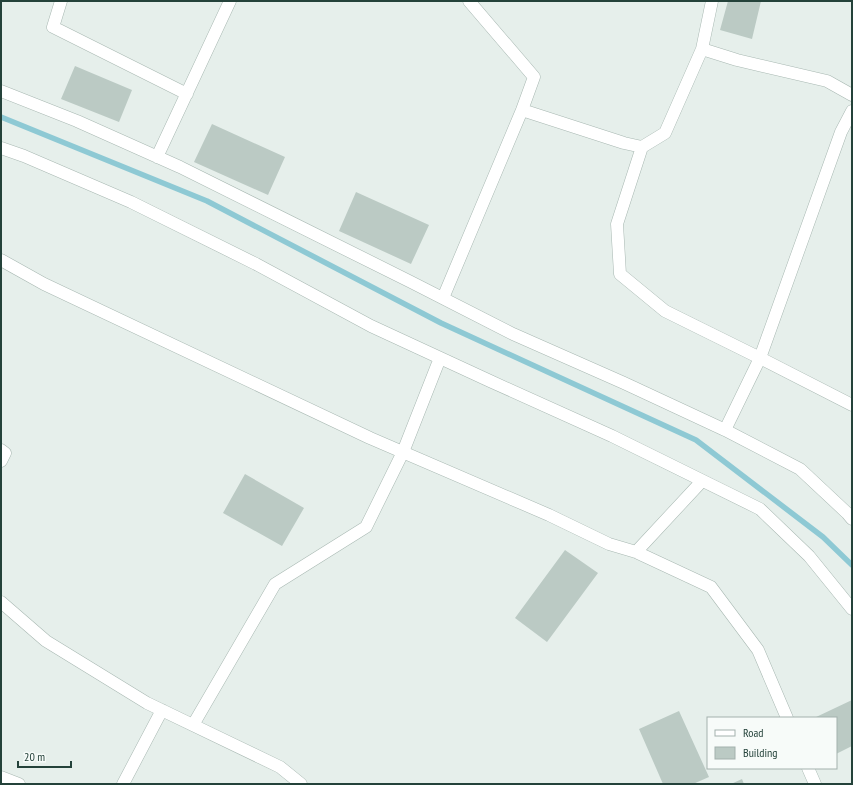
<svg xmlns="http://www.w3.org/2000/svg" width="853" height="785" viewBox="0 0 853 785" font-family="'PT Sans Narrow',sans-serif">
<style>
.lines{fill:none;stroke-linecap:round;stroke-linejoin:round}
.stream{stroke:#8ec9d4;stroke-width:5.5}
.building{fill:#bbcac4}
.minor-casing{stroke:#a8b8b2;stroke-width:13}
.minor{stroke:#fff;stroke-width:12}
</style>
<rect width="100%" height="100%" fill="#e6efeb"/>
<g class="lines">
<path class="stream" d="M1,117L207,201L441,323L696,440L823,537L852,565"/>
</g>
<path class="building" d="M728,1H761L752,39L720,30Z
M75,66L132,90L119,122L61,99Z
M212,124L285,157L268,195L194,162Z
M356,192L429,225L411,264L339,231Z
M245,474L304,508L282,546L223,513Z
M565,550L598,573L547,642L515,618Z
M852,700V746L836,754V718H814Z
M679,711L709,777L693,784H663L639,729Z
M742,779L744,784H731Z"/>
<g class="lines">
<g class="minor-casing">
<path id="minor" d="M61,1L53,27L187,94
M702,49L712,1
M1,91L77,121L180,167L411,282L513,334L624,383L725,430L800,469L847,513L852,519
M522,110L624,143L642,147L665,133L702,49L737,60L827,81L852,95
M642,147L617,224L620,274L665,311L760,358L852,405
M1,148L24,156L131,202L256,264L371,326L490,381L612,436L760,509L809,556L852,609
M157,157L230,1
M1,260L44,284L370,438L549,515L609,544L636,552L711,587L758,650L787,718
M443,298L522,110L534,77L469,1
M725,430L760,358L841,132L852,111
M1,450L5,453L1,461
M636,552L702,481
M1,602L46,641L147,703L280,767L301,784
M193,725L275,584L366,527L403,452L440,358
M808,768L815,784
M1,777L19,784
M123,784L162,710"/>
</g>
<use href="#minor" class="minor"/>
</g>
<rect width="853" height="785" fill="none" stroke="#24423a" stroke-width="4"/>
<rect x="707" y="717" width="130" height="52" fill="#f7fbf9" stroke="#a3b1ad"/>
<rect x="715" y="730" width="20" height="6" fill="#ffffff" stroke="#a3b1ad"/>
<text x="743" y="737" font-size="12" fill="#24423a">Road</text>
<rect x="715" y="747" width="20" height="12" fill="#bbcac4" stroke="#a3b1ad"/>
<text x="743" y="757" font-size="12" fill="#24423a">Building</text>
<path d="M18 761v6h53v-6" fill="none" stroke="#24423a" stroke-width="2"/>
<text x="24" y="761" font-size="12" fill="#24423a" stroke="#f7fbf9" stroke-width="3" paint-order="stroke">20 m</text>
</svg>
